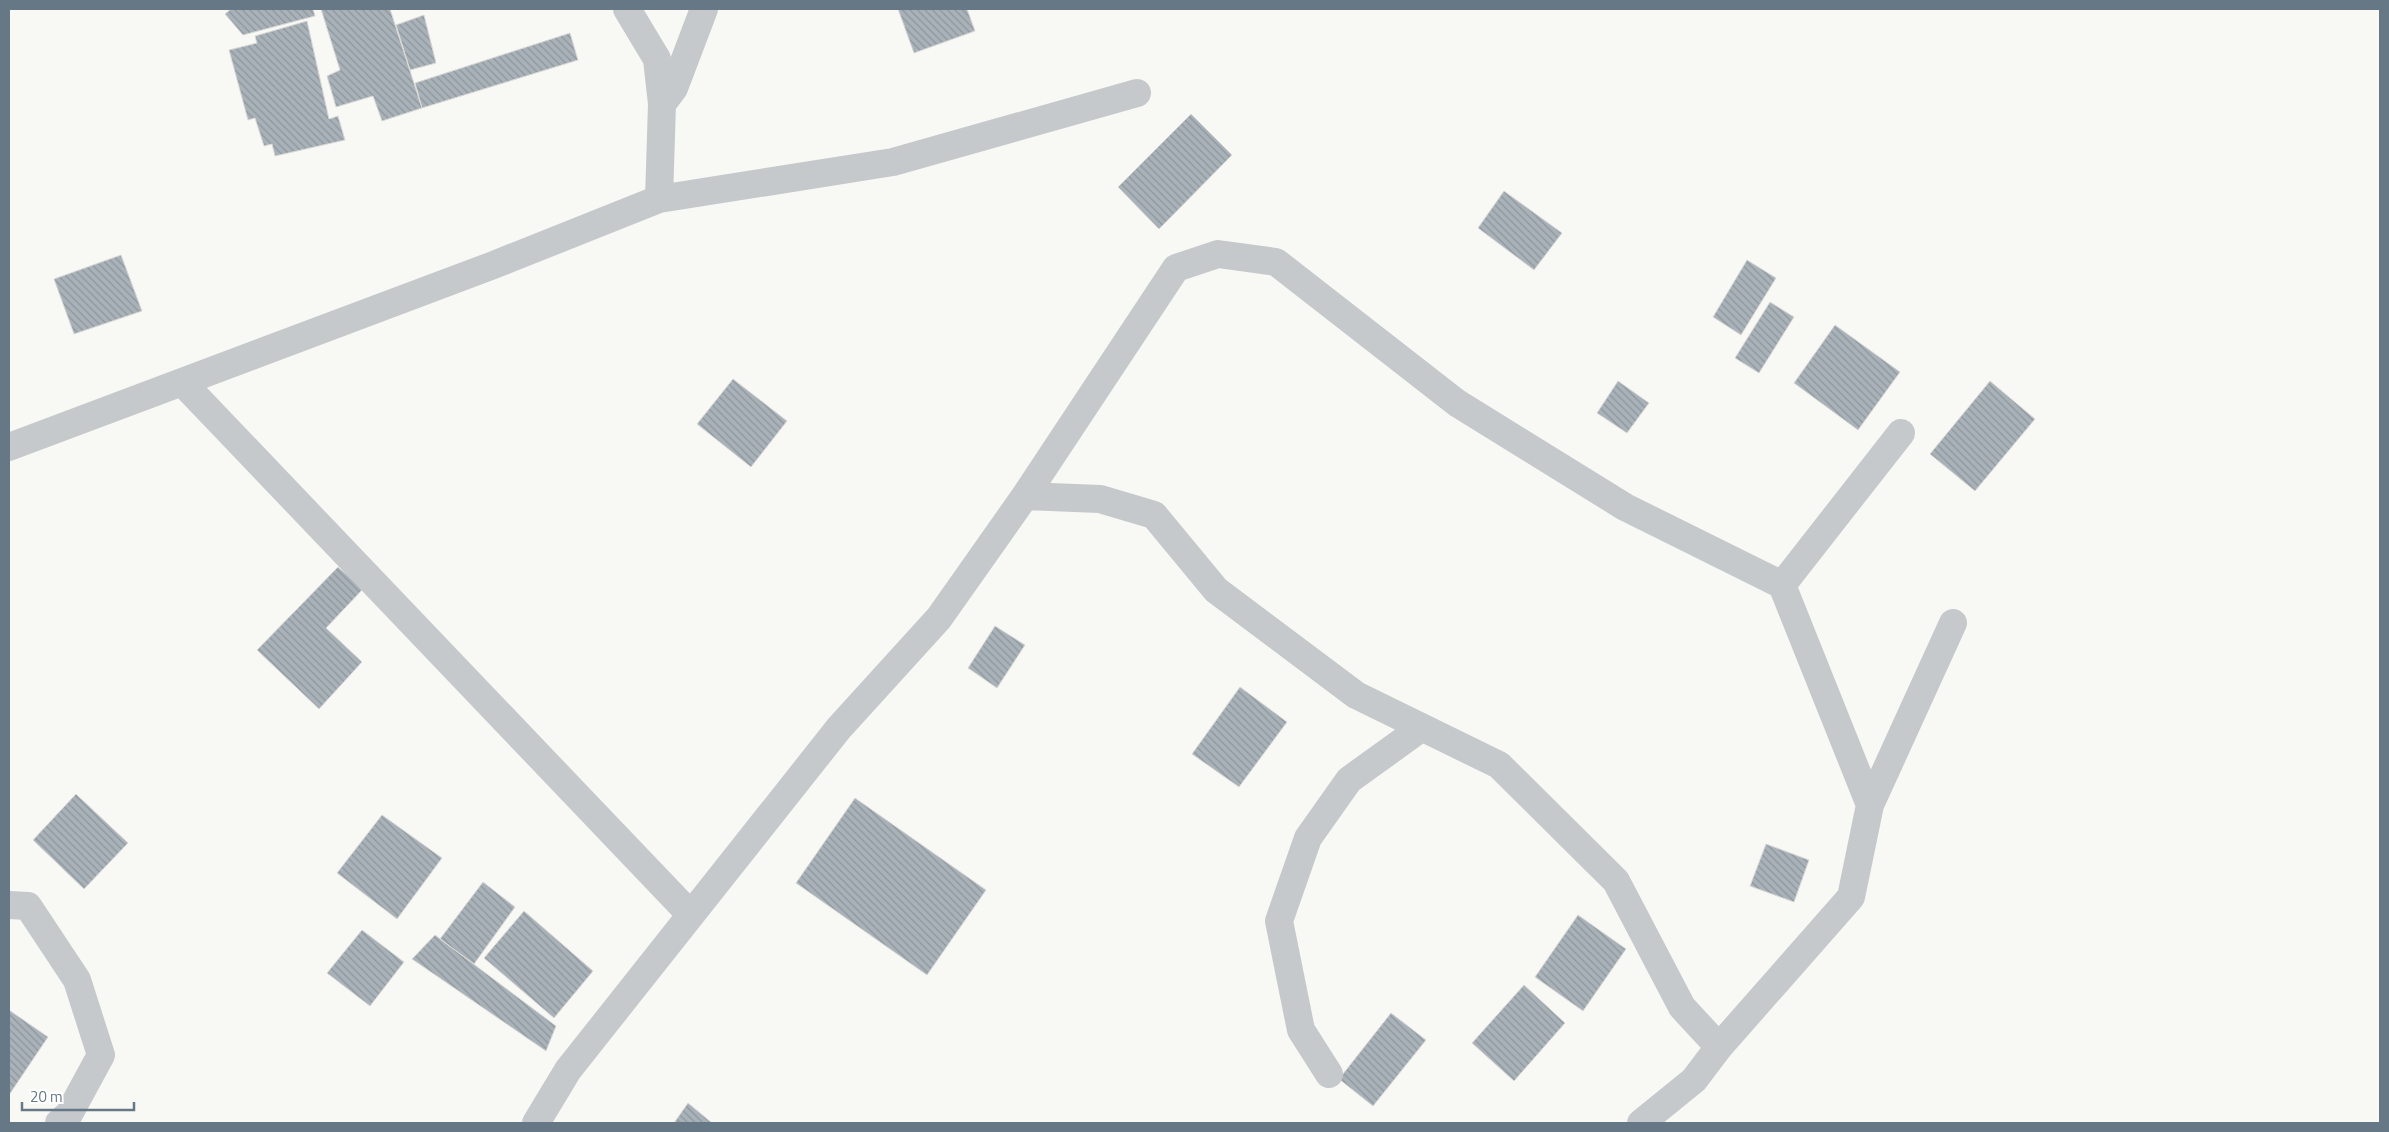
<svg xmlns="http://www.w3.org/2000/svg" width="2389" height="1132" viewBox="0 0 2389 1132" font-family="'Titillium Web',sans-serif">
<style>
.building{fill:url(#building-back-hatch);stroke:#d9d9d7}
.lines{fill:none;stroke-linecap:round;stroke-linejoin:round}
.street{stroke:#c5c9cc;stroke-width:28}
</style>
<defs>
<pattern id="building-back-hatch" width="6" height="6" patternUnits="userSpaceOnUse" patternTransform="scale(1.25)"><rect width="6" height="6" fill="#a9b2b8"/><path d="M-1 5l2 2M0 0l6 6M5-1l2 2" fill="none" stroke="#8d969b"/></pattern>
</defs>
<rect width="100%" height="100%" fill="#f8f8f4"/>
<path class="building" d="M231,9H313L315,16L243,35L225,14Z
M321,9H390L422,108L382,121L373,96L336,107L327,76L340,70Z
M898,9H967L975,31L914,53Z
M424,15L436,63L410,70L396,25Z
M307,21L329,119L338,116L345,140L275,156L272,144L264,146L255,118L248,120L229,50L257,43L255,36Z
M570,33L578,60L422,108L415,83Z
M1191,114L1232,155L1159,229L1118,187Z
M1504,191L1562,233L1534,270L1478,228Z
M121,255L142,311L74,334L54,279Z
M1747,260L1776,278L1741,335L1713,317Z
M1770,302L1794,317L1759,373L1735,358Z
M1835,325L1900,372L1858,430L1794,383Z
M733,379L787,421L751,467L697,424Z
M1618,381L1649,403L1627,433L1597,413Z
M1990,381L2035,419L1975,491L1930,454Z
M338,567L363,589L326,628L362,662L319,709L257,650Z
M995,626L1025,645L997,688L968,668Z
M1240,687L1287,722L1239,787L1192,754Z
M76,794L128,843L84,889L33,840Z
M855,798L986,890L927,975L796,883Z
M382,815L442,858L397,919L337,873Z
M1766,844L1809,860L1794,902L1750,886Z
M483,882L515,907L474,964L440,939Z
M524,911L593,971L554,1018L484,958Z
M1578,915L1626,949L1583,1011L1535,977Z
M362,930L404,962L370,1006L327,973Z
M435,935L556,1026L546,1051L412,959Z
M1524,985L1565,1023L1514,1081L1472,1043Z
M9,1010L48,1037L9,1095Z
M1391,1013L1426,1040L1373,1106L1339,1079Z
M688,1103L712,1123H674Z"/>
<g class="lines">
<path class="street" d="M627,9L657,59L662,104L659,199
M662,104L674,88L704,9
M182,382L691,915
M9,447L491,266L659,199L893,162L1137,93
M1025,496L1176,268L1218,254L1276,262L1457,403L1625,507L1782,585L1901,433
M1782,585L1870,805
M9,905L28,906L77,980L101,1055L69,1114L59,1123
M1719,1047L1851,897L1870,805L1953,623
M1329,1074L1301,1030L1279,921L1308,838L1349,780L1421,728
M536,1123L568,1070L839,728L939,618L1025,496L1100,499L1154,515L1216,590L1356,695L1499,765L1616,881L1682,1007L1719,1047L1694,1080L1641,1123"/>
</g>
<rect width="2389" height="1132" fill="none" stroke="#667886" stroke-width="20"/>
<path d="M22 1102v8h112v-8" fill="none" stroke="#667886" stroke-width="2.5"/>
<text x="30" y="1102" font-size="15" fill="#667886" stroke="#ffffff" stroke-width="4" paint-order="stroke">20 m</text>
</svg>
